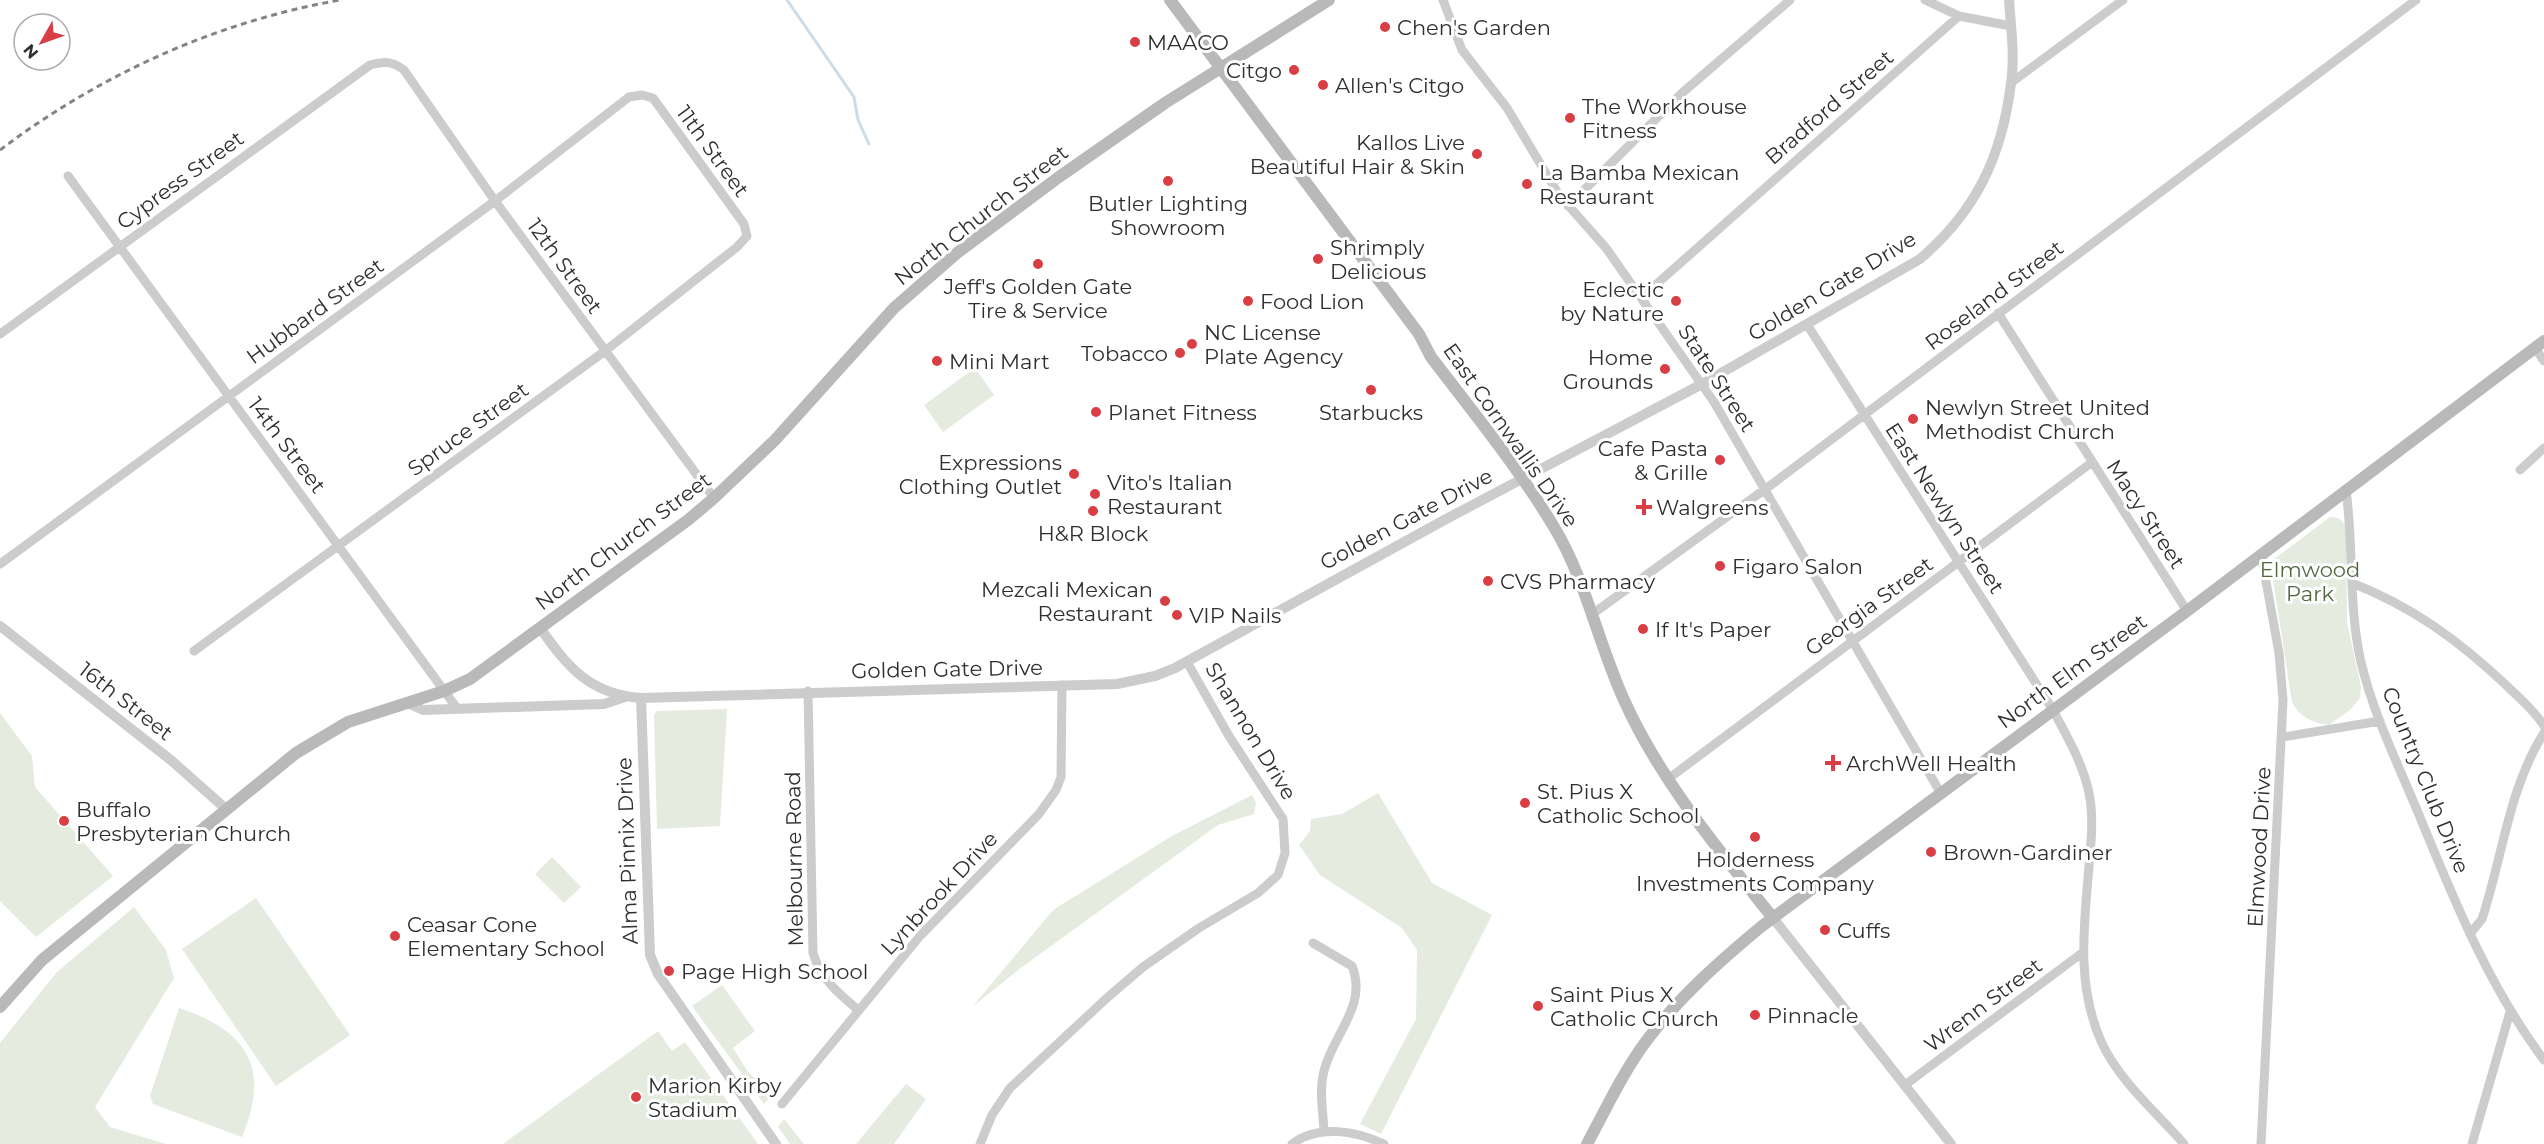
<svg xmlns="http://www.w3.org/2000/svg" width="2544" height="1144" viewBox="0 0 2544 1144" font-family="Montserrat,sans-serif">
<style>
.green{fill:#e5ebde}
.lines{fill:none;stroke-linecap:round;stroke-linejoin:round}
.stream{stroke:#cbddea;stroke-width:3}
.minor{stroke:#ccc;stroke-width:9}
.tertiary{stroke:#ccc;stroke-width:10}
.secondary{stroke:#b9b9b9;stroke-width:12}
.rail{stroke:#848484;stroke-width:3;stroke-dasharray:6 4.5;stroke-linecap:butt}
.poi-dot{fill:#d93e45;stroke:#fff;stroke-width:2}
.labels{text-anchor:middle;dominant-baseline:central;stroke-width:6;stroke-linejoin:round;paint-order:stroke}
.poi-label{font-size:21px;fill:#2f2f2f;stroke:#fff;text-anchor:start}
.street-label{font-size:21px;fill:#2f2f2f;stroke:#fff}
.park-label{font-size:21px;fill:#51683f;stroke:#fff}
</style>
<rect width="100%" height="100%" fill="#fff"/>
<path class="green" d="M975,368L994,395L943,432L924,405Z
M2330,517C2339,517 2343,520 2346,528L2347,622L2361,687L2360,698L2350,710L2329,725C2313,723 2299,717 2292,702L2271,567L2273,560Z
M727,709L720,826L657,829L654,715L657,711Z
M0,713L32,756L35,787L113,876L36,937L0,901Z
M1378,793L1432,883L1492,915L1381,1134L1360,1124L1416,1019L1417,950L1402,928L1320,875L1299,845L1310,831L1311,819L1342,814Z
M1252,795L1256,803L1254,814L1218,825L1022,967L973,1006L1053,910L1172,836Z
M552,857L581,887L564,903L535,874Z
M256,898L350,1035L276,1086L182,949Z
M134,907L166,950L174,978L95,1107L110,1127L166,1144H0V1043L57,972Z
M722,985L755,1031L733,1048L748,1072L772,1095L764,1104L692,1006Z
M179,1008C248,1031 271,1068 242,1137L153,1104L150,1096Z
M658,1031L672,1051L685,1042L758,1144H503Z
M906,1084L926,1099L894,1144H856Z
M784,1119L804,1144H790L778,1127Z"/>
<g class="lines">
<path class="stream" d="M787,0L854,97L858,120L869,144"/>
<path class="minor" d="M1443,0L1462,50L1507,108L1559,195L1606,248L1714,402L1940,792
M1925,0L1959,16L2011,26
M2012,82L2123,0
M68,176L456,707
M1568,206L1682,93L1790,0
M1642,297L1959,16
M1998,313L2187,611
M1808,326L2053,710C2067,736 2083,764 2089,793C2094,817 2091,843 2089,866C2084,927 2076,984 2101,1041C2118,1080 2157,1113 2184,1144
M0,334L370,65C385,61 392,61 404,70L495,201L714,498
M2535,348L2544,361
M2520,470L2544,448
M2346,490C2354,547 2348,605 2361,662C2373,713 2397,762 2417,810C2453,897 2487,984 2544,1060
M2261,554L2279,653L2283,700L2261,1144
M0,564L495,201L629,97L642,95L653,98L744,224L747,236L737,247L605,351L194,651
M2352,583C2413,607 2458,640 2506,685C2519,698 2534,710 2544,726
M1591,615L1775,482L2416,0
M808,691L813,953C821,979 837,992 857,1009
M2283,737L2380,721
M1668,779L2091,463
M2470,934L2482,919C2502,859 2509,787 2544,733
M1313,943L1352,966C1368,1006 1333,1034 1324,1071C1319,1090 1323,1112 1324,1131
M1905,1085L2082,953
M782,1104L920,936L1039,814L1056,790L1061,777L1062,685
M980,1144L992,1115L1010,1088L1108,997L1143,967L1199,928L1258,893L1278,875L1285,853L1283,819L1229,736L1187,662
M1292,1144C1319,1124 1356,1131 1384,1144
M2472,1144L2510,1012"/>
<path class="tertiary" d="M0,626L172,761L226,809
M540,628C568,667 589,694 641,698L1117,684L1155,676L1175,668L1448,518L1702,384L1920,259C1976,211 2002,157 2011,83C2015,57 2011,27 2009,0
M641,698L650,955L658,974L776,1144
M408,703L423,710L604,704L625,697
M1773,918L1951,1144"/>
<path class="secondary" d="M1170,0L1419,334L1431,357C1473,412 1518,467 1554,527C1586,580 1598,643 1624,700C1660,780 1718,849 1773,918
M0,1007L42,960L296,753L348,722L444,691L470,679L688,520L714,498L775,440L894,308L957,253L1059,177L1165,103L1329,0
M1587,1144C1606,1109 1623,1072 1647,1040C1679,997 1721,960 1762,926L2187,611L2544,341"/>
<path class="rail" d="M0,150C101,74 216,22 340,0"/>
</g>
<g class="poi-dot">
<circle cx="1385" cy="27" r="6"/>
<circle cx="1135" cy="42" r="6"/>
<circle cx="1294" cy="70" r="6"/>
<circle cx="1323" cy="85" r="6"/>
<circle cx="1570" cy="118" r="6"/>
<circle cx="1477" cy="154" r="6"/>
<circle cx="1168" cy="181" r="6"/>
<circle cx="1527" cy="184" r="6"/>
<circle cx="1318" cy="259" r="6"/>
<circle cx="1038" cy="264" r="6"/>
<circle cx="1248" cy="301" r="6"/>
<circle cx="1676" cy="301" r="6"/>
<circle cx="1192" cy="344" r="6"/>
<circle cx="1180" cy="353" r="6"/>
<circle cx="937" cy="361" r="6"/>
<circle cx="1665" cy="369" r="6"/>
<circle cx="1371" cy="390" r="6"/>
<circle cx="1096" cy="412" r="6"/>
<circle cx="1913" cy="419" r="6"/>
<circle cx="1720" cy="460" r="6"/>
<circle cx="1074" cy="474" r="6"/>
<circle cx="1095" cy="494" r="6"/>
<path d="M1641 498h6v6h6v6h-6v6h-6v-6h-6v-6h6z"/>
<circle cx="1093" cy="511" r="6"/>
<circle cx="1720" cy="566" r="6"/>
<circle cx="1488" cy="581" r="6"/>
<circle cx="1165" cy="601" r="6"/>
<circle cx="1177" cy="615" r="6"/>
<circle cx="1643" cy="629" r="6"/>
<path d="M1830 754h6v6h6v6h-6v6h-6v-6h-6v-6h6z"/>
<circle cx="1525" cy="803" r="6"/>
<circle cx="64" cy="821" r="6"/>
<circle cx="1755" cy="837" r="6"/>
<circle cx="1931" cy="852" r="6"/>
<circle cx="1825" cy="930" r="6"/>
<circle cx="395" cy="936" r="6"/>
<circle cx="669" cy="971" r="6"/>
<circle cx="1538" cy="1006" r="6"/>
<circle cx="1755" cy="1015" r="6"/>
<circle cx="636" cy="1097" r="6"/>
</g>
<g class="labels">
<g class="poi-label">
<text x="1397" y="27">Chen's Garden</text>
<text x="1147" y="42">MAACO</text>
<text x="1282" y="70" text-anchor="end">Citgo</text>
<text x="1335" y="85">Allen's Citgo</text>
<text x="1582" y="106">The Workhouse<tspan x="1582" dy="24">Fitness</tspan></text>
<text x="1465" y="142" text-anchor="end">Kallos Live<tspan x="1465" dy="24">Beautiful Hair &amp; Skin</tspan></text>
<text x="1539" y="172">La Bamba Mexican<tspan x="1539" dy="24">Restaurant</tspan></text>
<text x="1168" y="203" text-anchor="middle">Butler Lighting<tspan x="1168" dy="24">Showroom</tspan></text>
<text x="1330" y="247">Shrimply<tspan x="1330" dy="24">Delicious</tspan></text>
<text x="1038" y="286" text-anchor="middle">Jeff's Golden Gate<tspan x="1038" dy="24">Tire &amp; Service</tspan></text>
<text x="1664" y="289" text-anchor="end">Eclectic<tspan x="1664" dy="24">by Nature</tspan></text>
<text x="1260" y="301">Food Lion</text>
<text x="1204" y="332">NC License<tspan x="1204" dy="24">Plate Agency</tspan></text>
<text x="1168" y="353" text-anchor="end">Tobacco</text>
<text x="1653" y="357" text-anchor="end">Home<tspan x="1653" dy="24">Grounds</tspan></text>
<text x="949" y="361">Mini Mart</text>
<text x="1925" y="407">Newlyn Street United<tspan x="1925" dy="24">Methodist Church</tspan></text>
<text x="1108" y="412">Planet Fitness</text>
<text x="1371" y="412" text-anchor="middle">Starbucks</text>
<text x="1708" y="448" text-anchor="end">Cafe Pasta<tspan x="1708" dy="24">&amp; Grille</tspan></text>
<text x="1062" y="462" text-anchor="end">Expressions<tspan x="1062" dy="24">Clothing Outlet</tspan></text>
<text x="1107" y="482">Vito's Italian<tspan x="1107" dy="24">Restaurant</tspan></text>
<text x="1656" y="507">Walgreens</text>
<text x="1093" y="533" text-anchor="middle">H&amp;R Block</text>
<text x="1732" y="566">Figaro Salon</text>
<text x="1500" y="581">CVS Pharmacy</text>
<text x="1153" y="589" text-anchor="end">Mezcali Mexican<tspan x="1153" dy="24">Restaurant</tspan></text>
<text x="1189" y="615">VIP Nails</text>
<text x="1655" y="629">If It's Paper</text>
<text x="1846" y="763">ArchWell Health</text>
<text x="1537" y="791">St. Pius X<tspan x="1537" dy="24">Catholic School</tspan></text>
<text x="76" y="809">Buffalo<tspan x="76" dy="24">Presbyterian Church</tspan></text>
<text x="1943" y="852">Brown-Gardiner</text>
<text x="1755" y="859" text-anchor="middle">Holderness<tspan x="1755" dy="24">Investments Company</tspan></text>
<text x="407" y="924">Ceasar Cone<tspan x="407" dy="24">Elementary School</tspan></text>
<text x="1837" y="930">Cuffs</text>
<text x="681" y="971">Page High School</text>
<text x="1550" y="994">Saint Pius X<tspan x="1550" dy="24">Catholic Church</tspan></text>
<text x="1767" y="1015">Pinnacle</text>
<text x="648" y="1085">Marion Kirby<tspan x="648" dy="24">Stadium</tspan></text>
</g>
<g class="street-label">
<text transform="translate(1829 107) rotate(-41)">Bradford Street</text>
<text transform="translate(713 151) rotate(54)">11th Street</text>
<text transform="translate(180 180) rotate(-36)">Cypress Street</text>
<text transform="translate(981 215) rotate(-38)">North Church Street</text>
<text transform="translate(565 266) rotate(54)">12th Street</text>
<text transform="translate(1832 286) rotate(-31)">Golden Gate Drive</text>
<text transform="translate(1994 295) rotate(-37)">Roseland Street</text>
<text transform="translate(315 311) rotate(-36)">Hubbard Street</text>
<text transform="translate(1717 378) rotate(57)">State Street</text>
<text transform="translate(468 429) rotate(-36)">Spruce Street</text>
<text transform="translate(1511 435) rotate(55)">East Cornwallis Drive</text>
<text transform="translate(287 445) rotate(53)">14th Street</text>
<text transform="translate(1945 508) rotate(57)">East Newlyn Street</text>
<text transform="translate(2146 514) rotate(57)">Macy Street</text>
<text transform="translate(1406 519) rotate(-28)">Golden Gate Drive</text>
<text transform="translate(623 541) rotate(-37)">North Church Street</text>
<text transform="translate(1869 606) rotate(-36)">Georgia Street</text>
<text transform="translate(947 669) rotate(-1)">Golden Gate Drive</text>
<text transform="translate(2072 671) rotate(-36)">North Elm Street</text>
<text transform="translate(126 701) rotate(38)">16th Street</text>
<text transform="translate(1251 731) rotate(59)">Shannon Drive</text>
<text transform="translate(2426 780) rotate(68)">Country Club Drive</text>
<text transform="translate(2259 847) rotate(-87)">Elmwood Drive</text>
<text transform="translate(627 851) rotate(-92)">Alma Pinnix Drive</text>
<text transform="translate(794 859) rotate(-91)">Melbourne Road</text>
<text transform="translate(939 893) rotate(-47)">Lynbrook Drive</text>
<text transform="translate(1983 1005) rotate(-37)">Wrenn Street</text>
</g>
<g class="park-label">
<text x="2310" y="569">Elmwood<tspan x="2310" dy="24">Park</tspan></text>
</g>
</g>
<g transform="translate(42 42) rotate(230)"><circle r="28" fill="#ffffff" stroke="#acacac" stroke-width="1.5"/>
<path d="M0-4.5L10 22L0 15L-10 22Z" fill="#d93e45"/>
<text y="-9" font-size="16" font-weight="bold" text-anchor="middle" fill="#2f2f2f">N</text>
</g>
</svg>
